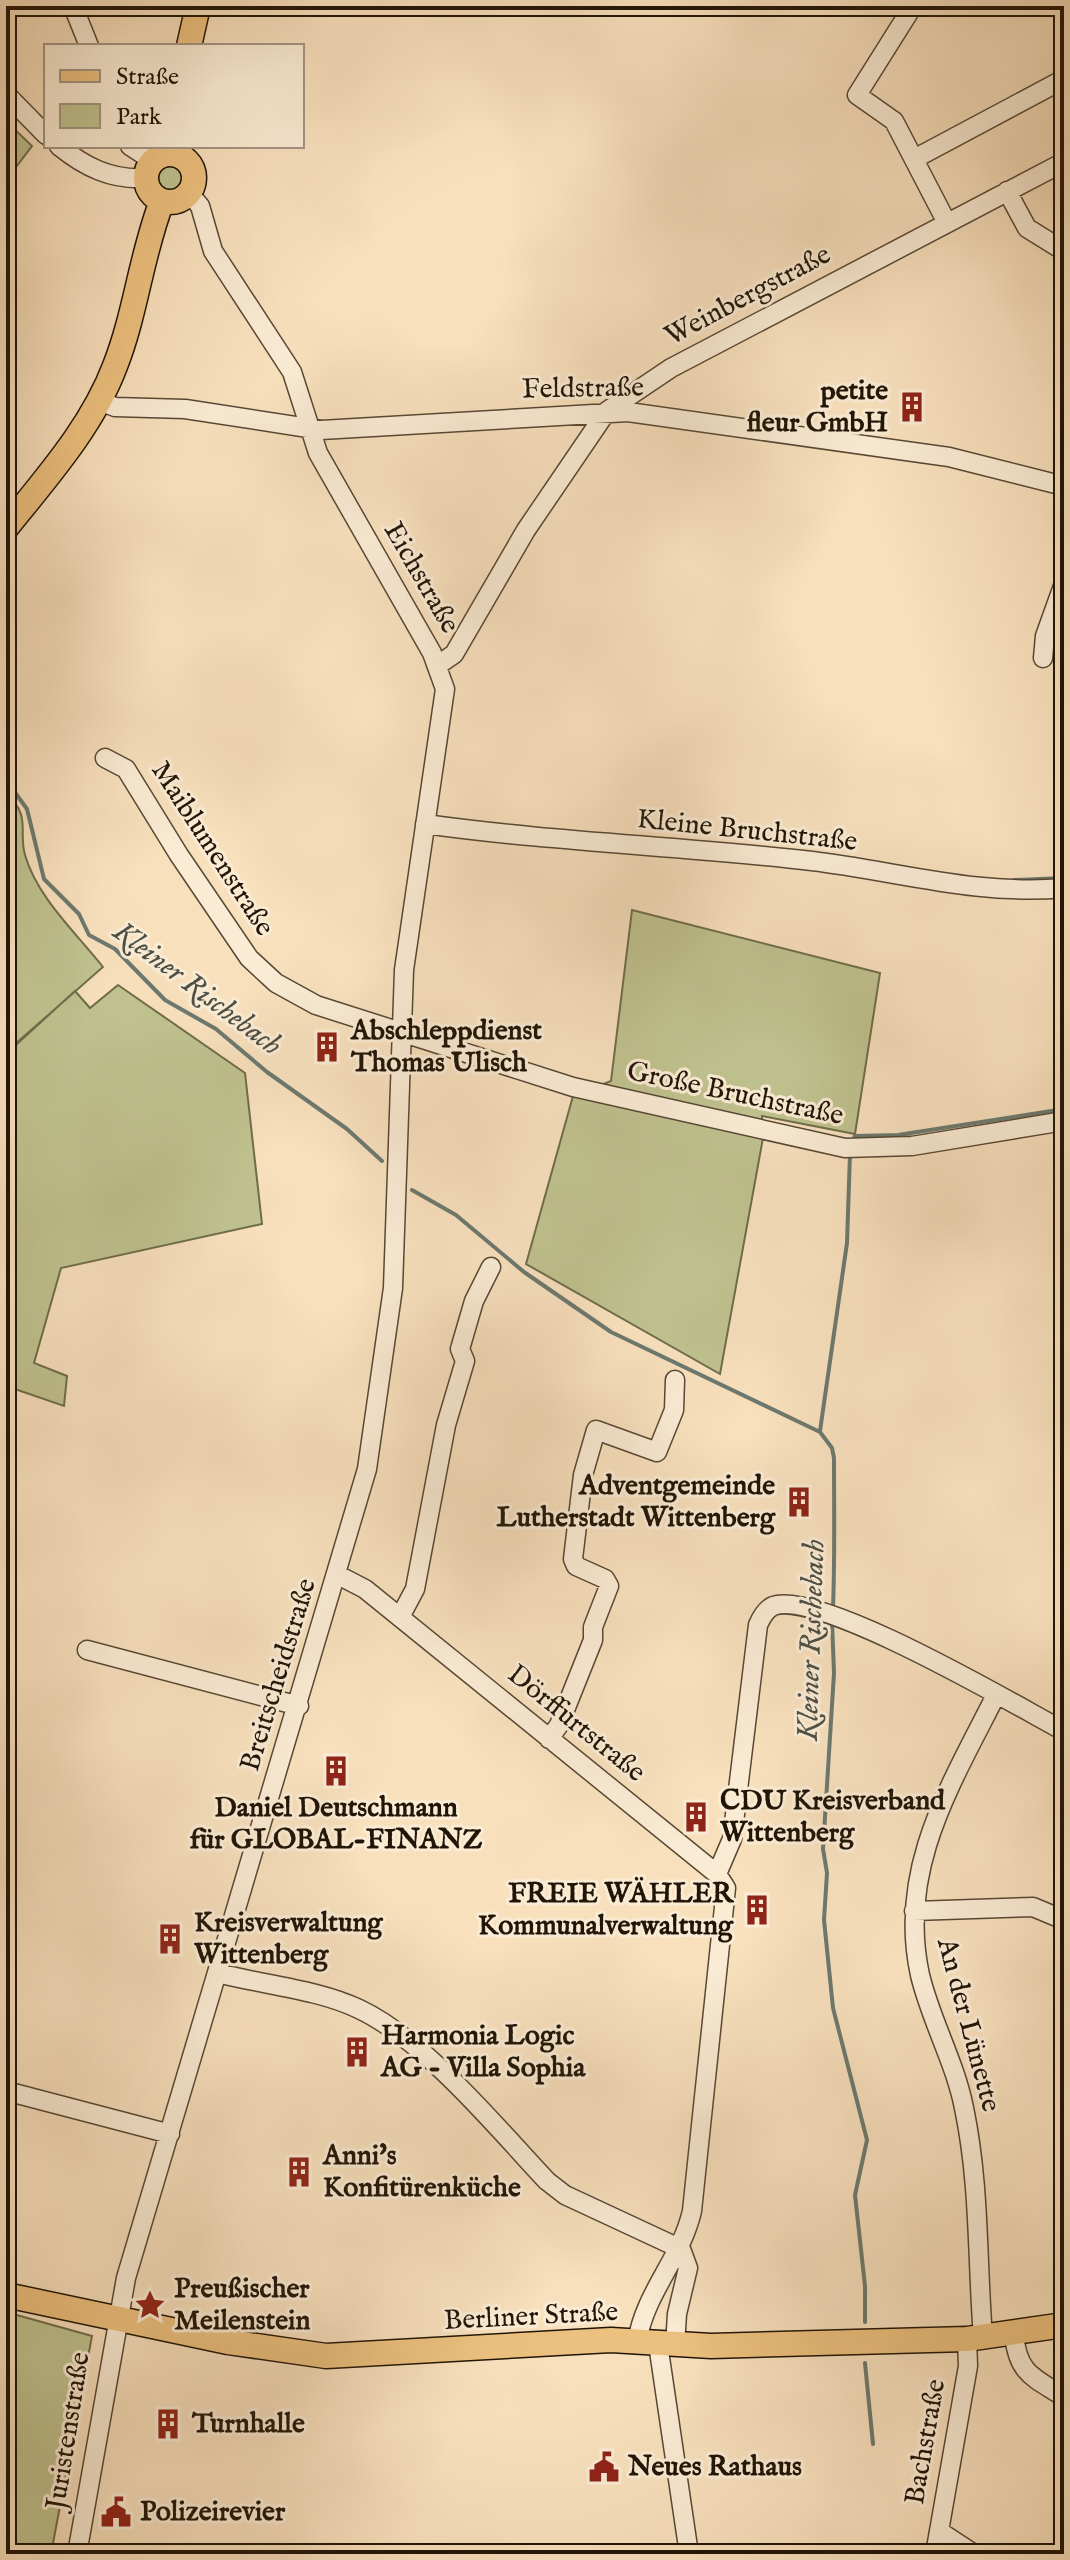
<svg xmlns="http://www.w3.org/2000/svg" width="1070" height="2560" viewBox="0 0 1070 2560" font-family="'IM FELL English',serif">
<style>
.green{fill:#bfc28f;stroke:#706c4b;stroke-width:2}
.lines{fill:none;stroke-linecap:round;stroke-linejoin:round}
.stream{stroke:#6c796f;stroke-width:4}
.minor-casing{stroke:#574834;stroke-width:21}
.major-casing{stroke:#211507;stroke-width:27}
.minor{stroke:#faebd4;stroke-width:18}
.major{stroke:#ecc07e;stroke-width:24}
.labels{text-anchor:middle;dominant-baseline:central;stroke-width:6;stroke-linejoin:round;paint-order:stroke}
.street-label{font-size:28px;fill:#211507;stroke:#faebd4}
.poi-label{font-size:28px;font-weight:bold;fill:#211507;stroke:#faebd4;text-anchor:start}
.water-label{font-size:30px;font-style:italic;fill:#4d4f44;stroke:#faebd4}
</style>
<rect width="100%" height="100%" fill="#f8e0bd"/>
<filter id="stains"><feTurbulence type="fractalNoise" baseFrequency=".0025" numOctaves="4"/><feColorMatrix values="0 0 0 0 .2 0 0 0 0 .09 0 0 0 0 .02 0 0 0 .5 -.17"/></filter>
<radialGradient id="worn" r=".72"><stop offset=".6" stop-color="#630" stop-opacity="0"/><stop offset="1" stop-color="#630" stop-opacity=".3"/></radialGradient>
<path class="green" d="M6,121L32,146L6,180Z
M155 178a15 15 0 1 1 30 0a15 15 0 1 1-30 0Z
M6,793C32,817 18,830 25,855C37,897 76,933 103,967L6,1052Z
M632,910L880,973L855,1134L762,1116L763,1138L720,1374L526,1264L573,1096L611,1081Z
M118,985L245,1073L262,1224L61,1268L34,1363L67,1376L64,1406L6,1386V1054L75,991L90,1008Z
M6,2312L92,2336L51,2554H6Z"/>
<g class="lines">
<path class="stream" d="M6,780L27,809L44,879L79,914L89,935L115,949L165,1000L216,1029L267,1072L347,1129L382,1161
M1014,880L1064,878
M852,1142L855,1136L898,1135L1064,1109
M412,1190L456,1215L524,1272L611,1332L820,1432L832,1448L834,1458C834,1509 835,1558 833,1608
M820,1431L847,1243L850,1154
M832,1621L834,1673L823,1849L827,1873L824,1920L833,2008L867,2140L855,2195L865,2286V2322
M865,2363L873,2444"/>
<g class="minor-casing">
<path id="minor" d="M73,6L89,46
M913,6L857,95L894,121L947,223
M6,94L46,135
M59,146C85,167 111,180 145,178
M130,146L153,161
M914,159L1064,79
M1007,191L1027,228L1064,251
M99,401L115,407L185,409L321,430L628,412L949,457L1064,486
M1043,658L1045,636L1064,583
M438,665L454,654L526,530L607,411L671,368L1064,162
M105,758L126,769L179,855L249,958L276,983L316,1005L573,1087L845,1148L912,1146L1064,1121
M425,824C554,842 683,846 812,861C896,871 978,896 1064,888
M338,1575L365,1589L717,1874L726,1888L692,2211C681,2259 645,2292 637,2342
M400,1617L415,1589L446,1425L465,1361L460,1349L474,1301L491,1267
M87,1650L299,1706
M549,1739L559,1725L593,1640V1627L609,1586L605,1579L576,1566L573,1559L583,1475L596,1430L657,1452L674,1410L675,1380
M717,1874L732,1839L758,1625C761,1618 765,1610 773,1606C819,1589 1015,1705 1064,1731
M914,1911L1033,1907L1064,1920
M218,1973C263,1985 317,1989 359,2009C425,2040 497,2128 547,2181L565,2195L681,2249
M6,2091L170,2134
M1014,2335C1018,2374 1033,2377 1064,2397
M983,2338C977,2261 980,2184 964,2108C955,2062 931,2021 920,1975C897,1870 950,1786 996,1695
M658,2344L689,2554
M675,2345L677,2314L688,2268L681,2249
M939,2531L974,2554
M77,2554L126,2278L367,1469L393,1288L404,970L445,689L432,653L318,453L292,372L213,251L200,206L189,193
M935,2554L968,2366L967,2339"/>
</g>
<g class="major-casing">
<path id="major" d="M189,46L198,6
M146 178a24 24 0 1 1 48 0a24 24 0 1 1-48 0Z
M6,528C46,478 92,427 115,366C136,313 141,255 162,201
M6,2295L228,2342L326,2356L611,2340L711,2346L967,2339L1064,2325"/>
</g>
<use href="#minor" class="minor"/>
<use href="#major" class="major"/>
</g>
<defs>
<g id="building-bare" transform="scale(2.4)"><path d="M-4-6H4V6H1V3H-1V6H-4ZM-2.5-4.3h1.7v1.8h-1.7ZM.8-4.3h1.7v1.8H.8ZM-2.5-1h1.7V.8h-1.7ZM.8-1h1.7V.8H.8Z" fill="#8f2418" stroke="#faebd4" stroke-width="2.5" paint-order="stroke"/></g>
<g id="sight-bare" transform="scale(2.4)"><path d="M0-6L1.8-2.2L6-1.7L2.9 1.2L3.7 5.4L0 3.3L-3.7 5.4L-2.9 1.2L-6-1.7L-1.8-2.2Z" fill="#8f2418" stroke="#faebd4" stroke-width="2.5" paint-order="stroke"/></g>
<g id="civic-bare" transform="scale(2.4)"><path d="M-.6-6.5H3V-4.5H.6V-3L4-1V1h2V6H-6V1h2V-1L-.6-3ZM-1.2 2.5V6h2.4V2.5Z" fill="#8f2418" stroke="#faebd4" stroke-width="2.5" paint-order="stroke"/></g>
</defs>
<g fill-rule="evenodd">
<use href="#building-bare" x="912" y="407"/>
<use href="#building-bare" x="327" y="1047"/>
<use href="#building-bare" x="799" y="1502"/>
<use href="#building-bare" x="336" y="1771"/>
<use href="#building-bare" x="696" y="1817"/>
<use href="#building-bare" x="757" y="1910"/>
<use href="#building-bare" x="170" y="1939"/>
<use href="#building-bare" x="357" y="2052"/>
<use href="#building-bare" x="299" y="2172"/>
<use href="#sight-bare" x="150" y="2305"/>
<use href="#building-bare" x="168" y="2424"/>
<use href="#civic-bare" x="604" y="2467"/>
<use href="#civic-bare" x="116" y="2512"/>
</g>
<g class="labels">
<g class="street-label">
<text transform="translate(748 296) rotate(-28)">Weinbergstraße</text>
<text transform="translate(583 389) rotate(-1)">Feldstraße</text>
<text transform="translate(421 578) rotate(60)">Eichstraße</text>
<text transform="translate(747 831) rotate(6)">Kleine Bruchstraße</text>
<text transform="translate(212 849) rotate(57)">Maiblumenstraße</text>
<text transform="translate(735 1094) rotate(12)">Große Bruchstraße</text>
<text transform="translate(279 1675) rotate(-73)">Breitscheidstraße</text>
<text transform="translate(576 1724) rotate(39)">Dörffurtstraße</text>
<text transform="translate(968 2025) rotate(75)">An der Lünette</text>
<text transform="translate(531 2317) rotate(-3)">Berliner Straße</text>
<text transform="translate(69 2431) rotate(-81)">Juristenstraße</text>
<text transform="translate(926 2442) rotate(-80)">Bachstraße</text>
</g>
<g class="poi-label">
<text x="888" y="391" text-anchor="end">petite<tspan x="888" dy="32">fleur GmbH</tspan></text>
<text x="351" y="1031">Abschleppdienst<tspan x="351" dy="32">Thomas Ulisch</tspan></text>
<text x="775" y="1486" text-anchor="end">Adventgemeinde<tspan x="775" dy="32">Lutherstadt Wittenberg</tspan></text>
<text x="720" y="1801">CDU Kreisverband<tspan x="720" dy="32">Wittenberg</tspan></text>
<text x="336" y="1808" text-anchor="middle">Daniel Deutschmann<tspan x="336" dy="32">für GLOBAL-FINANZ</tspan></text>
<text x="733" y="1894" text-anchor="end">FREIE WÄHLER<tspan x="733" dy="32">Kommunalverwaltung</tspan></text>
<text x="194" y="1923">Kreisverwaltung<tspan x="194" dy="32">Wittenberg</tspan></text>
<text x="381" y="2036">Harmonia Logic<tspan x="381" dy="32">AG - Villa Sophia</tspan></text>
<text x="323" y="2156">Anni's<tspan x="323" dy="32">Konfitürenküche</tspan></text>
<text x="174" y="2289">Preußischer<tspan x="174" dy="32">Meilenstein</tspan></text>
<text x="192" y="2424">Turnhalle</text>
<text x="628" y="2467">Neues Rathaus</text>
<text x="140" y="2512">Polizeirevier</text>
</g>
<g class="water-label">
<text transform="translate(197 989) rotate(37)">Kleiner Rischebach</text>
<text transform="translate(812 1640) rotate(-88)">Kleiner Rischebach</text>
</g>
</g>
<rect width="1070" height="2560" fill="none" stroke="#f8e0bd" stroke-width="32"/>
<rect x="8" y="8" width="1054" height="2544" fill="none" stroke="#211507" stroke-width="4"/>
<rect x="16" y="16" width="1038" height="2528" fill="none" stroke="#211507" stroke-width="2"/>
<rect x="44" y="44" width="260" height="104" fill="#faebd4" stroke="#a39582" stroke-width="2"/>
<rect x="60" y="70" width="40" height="12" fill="#ecc07e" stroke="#a39582" stroke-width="2"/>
<text x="116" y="84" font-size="24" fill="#211507">Straße</text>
<rect x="60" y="104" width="40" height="24" fill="#bfc28f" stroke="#a39582" stroke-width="2"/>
<text x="116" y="124" font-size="24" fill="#211507">Park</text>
<rect width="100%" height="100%" filter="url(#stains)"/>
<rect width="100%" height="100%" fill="url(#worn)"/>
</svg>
